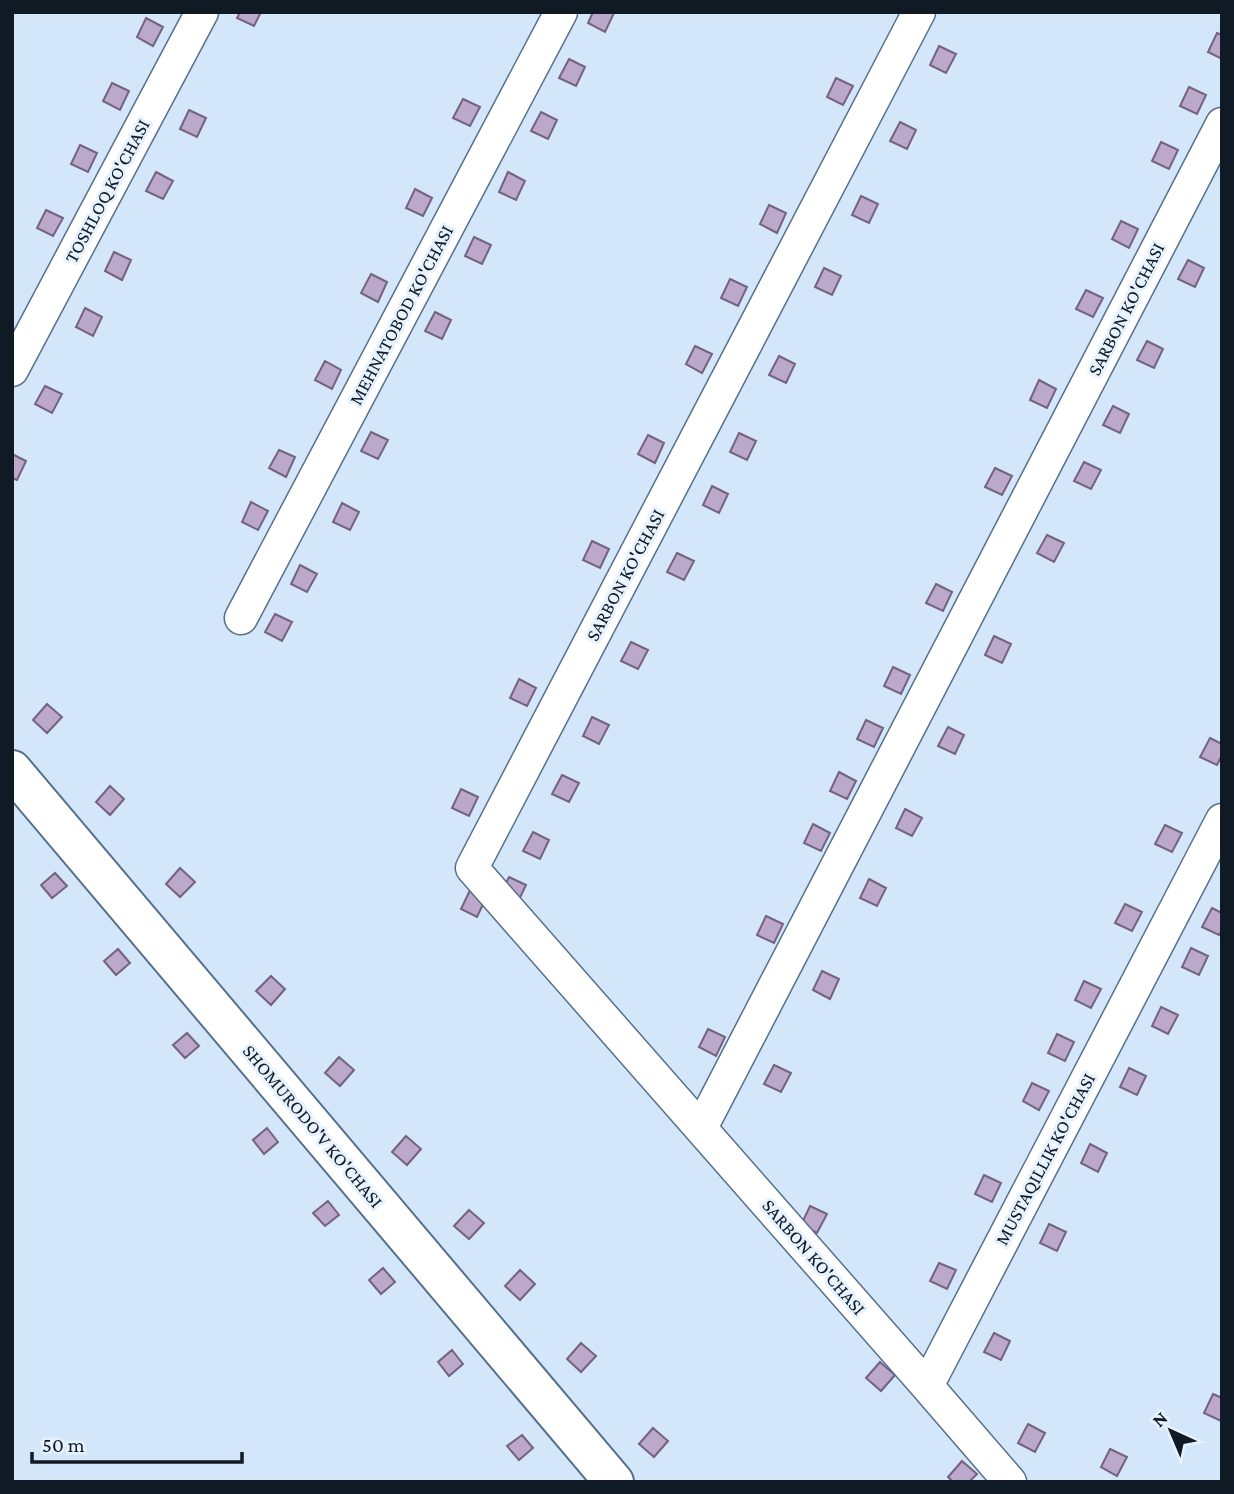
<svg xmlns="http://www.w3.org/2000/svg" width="1234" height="1494" viewBox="0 0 1234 1494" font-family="'Crimson Pro',serif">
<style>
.building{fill:#bca8ca;stroke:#746281;stroke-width:2}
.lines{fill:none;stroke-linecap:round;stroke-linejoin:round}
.minor-casing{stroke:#56708b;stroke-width:35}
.tertiary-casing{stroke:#56708b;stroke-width:42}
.minor{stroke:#fff;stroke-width:32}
.tertiary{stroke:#fff;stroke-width:38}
.labels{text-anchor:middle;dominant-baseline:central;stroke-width:6;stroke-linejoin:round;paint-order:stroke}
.street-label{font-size:19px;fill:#0f1a25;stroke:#e7f2ff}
</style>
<rect width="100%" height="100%" fill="#d4e6f9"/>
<path class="building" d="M240,12H261L254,26L237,18Z
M593,12L614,13L605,32L588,23Z
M146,18L163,27L153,46L137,37Z
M1217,33L1222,35V59L1208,52Z
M939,46L956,54L946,73L930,65Z
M569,59L585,67L576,86L559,78Z
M836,78L853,86L843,105L827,97Z
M112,83L129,91L120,110L103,101Z
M1189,87L1206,95L1197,114L1180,106Z
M463,99L480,107L470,126L453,118Z
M189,110L206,118L197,137L180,129Z
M541,112L557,120L548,139L531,131Z
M900,122L916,130L907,149L890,141Z
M1161,142L1178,150L1169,169L1152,161Z
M80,145L97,153L88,172L71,164Z
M156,172L173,181L163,199L146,191Z
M508,172L525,181L516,200L499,192Z
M415,189L432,198L423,216L406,208Z
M861,196L878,204L869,223L852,215Z
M769,205L786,213L777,233L760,224Z
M46,210L63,218L53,236L37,228Z
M1121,221L1138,229L1129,248L1112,239Z
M474,237L491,245L482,264L465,256Z
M114,252L131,260L122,280L105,271Z
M1188,260L1204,268L1195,287L1178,279Z
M824,268L841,276L832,295L815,287Z
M371,274L387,282L378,302L361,293Z
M730,279L747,287L738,306L721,298Z
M1086,290L1103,298L1093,317L1076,309Z
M85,308L102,317L93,336L76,327Z
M435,312L451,320L442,339L425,331Z
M1147,341L1163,349L1154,368L1137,360Z
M695,346L712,354L702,373L686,364Z
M779,356L795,364L786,383L769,375Z
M325,361L341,370L332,389L315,380Z
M1039,380L1056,389L1047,408L1030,400Z
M45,386L62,394L52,413L35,404Z
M1113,406L1129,414L1120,433L1103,425Z
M371,432L388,440L378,459L361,451Z
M739,433L756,441L747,460L730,452Z
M648,435L664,443L655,463L638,454Z
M279,450L295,457L286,477L269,468Z
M12,454L26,461L17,480L12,478Z
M1084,462L1101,470L1091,489L1074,481Z
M995,468L1012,476L1002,495L985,487Z
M712,486L728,494L719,513L703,505Z
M251,502L268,511L258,530L242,522Z
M342,503L359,512L350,530L333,522Z
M1047,535L1064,543L1054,562L1037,553Z
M592,541L609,549L600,568L583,560Z
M677,553L694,561L684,580L667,572Z
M300,565L317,574L307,592L291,584Z
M936,584L952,592L943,611L926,603Z
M275,614L292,622L282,641L265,632Z
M994,636L1011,644L1002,663L985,655Z
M631,642L648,650L638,669L621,661Z
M893,667L910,675L901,694L884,686Z
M519,679L536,688L527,706L510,698Z
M47,704L62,717L47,733L33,720Z
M592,717L609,725L599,744L583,736Z
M866,720L883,728L874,747L857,739Z
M948,727L964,735L955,754L938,746Z
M1210,738L1222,744V755L1217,765L1200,757Z
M839,772L856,781L847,799L830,791Z
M562,775L579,783L569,802L552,794Z
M110,786L124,799L110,815L96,802Z
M461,789L478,797L469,816L452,808Z
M905,809L922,818L912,836L896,828Z
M813,824L830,833L821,851L804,843Z
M1165,825L1182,833L1172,852L1155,844Z
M533,832L549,840L540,859L523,851Z
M180,868L195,882L180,897L166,884Z
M55,873L67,886L52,898L41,885Z
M509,877L526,885L517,904L500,895Z
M869,879L886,888L877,906L860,898Z
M470,890L486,898L477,917L461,909Z
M1125,904L1142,912L1132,931L1115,923Z
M1212,908L1222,913V930L1219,935L1202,927Z
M766,916L783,924L774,943L757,935Z
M1191,948L1208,956L1199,975L1182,967Z
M118,949L130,963L116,975L104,961Z
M822,971L839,979L830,999L813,990Z
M271,976L285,989L271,1005L256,991Z
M1084,981L1101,989L1091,1008L1075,1000Z
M1161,1007L1178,1015L1168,1034L1152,1026Z
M708,1029L725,1037L716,1056L699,1047Z
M187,1033L199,1046L185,1058L173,1045Z
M1057,1034L1074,1042L1065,1061L1048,1053Z
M339,1057L354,1070L340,1086L325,1073Z
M774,1065L791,1073L781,1092L764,1084Z
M1129,1068L1146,1076L1137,1095L1120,1087Z
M1032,1083L1049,1091L1039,1110L1023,1101Z
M267,1128L278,1142L264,1154L253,1140Z
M406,1136L421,1149L407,1165L392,1152Z
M1090,1144L1107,1153L1098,1172L1081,1163Z
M984,1175L1001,1183L992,1202L975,1194Z
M328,1201L339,1215L325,1226L313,1213Z
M810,1206L827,1214L817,1233L801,1225Z
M469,1210L484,1223L469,1239L454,1226Z
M1049,1224L1066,1232L1057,1251L1040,1243Z
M939,1263L956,1270L947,1289L930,1281Z
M383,1268L395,1282L381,1294L369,1280Z
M520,1270L535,1284L520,1300L505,1286Z
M994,1333L1010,1341L1001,1360L984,1352Z
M581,1343L596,1356L581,1372L567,1359Z
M452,1350L463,1364L449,1376L438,1362Z
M880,1362L895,1375L881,1391L866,1378Z
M1213,1394L1222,1398L1221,1421L1204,1413Z
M1028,1424L1045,1433L1035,1452L1018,1443Z
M653,1428L668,1441L654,1457L639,1444Z
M522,1435L533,1448L519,1460L507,1446Z
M1110,1449L1127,1457L1117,1476L1101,1467Z
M962,1461L977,1474L969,1482H953L948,1477Z"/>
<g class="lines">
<g class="minor-casing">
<path id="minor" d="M919,12L472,868L927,1386
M12,370L202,12
M241,618L561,12
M701,1128L1222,124
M1010,1482L927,1386L1222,820"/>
</g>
<g class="tertiary-casing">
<path id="tertiary" d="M12,770L614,1482"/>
</g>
<use href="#minor" class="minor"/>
<use href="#tertiary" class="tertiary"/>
</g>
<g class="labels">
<g class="street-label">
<text transform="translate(107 191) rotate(-62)">TOSHLOQ KO'CHASI</text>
<text transform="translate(1126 309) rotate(-63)">SARBON KO'CHASI</text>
<text transform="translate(401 315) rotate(-62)">MEHNATOBOD KO'CHASI</text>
<text transform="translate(625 575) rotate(-62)">SARBON KO'CHASI</text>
<text transform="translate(313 1126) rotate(50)">SHOMURODO'V KO'CHASI</text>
<text transform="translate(1045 1159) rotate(-62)">MUSTAQILLIK KO'CHASI</text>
<text transform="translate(814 1257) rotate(49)">SARBON KO'CHASI</text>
</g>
</g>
<rect width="1234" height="1494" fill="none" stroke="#0f1a25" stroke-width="28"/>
<g transform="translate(1171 1431) rotate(316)" stroke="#e7f2ff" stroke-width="5" paint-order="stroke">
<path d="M0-5L12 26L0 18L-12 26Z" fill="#0f1a25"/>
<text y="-10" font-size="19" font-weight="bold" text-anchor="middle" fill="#0f1a25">N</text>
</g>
<path d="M32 1452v10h210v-10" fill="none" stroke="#0f1a25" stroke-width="3.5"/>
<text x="42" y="1452" font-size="21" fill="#0f1a25" stroke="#e7f2ff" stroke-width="5" paint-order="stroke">50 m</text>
</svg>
